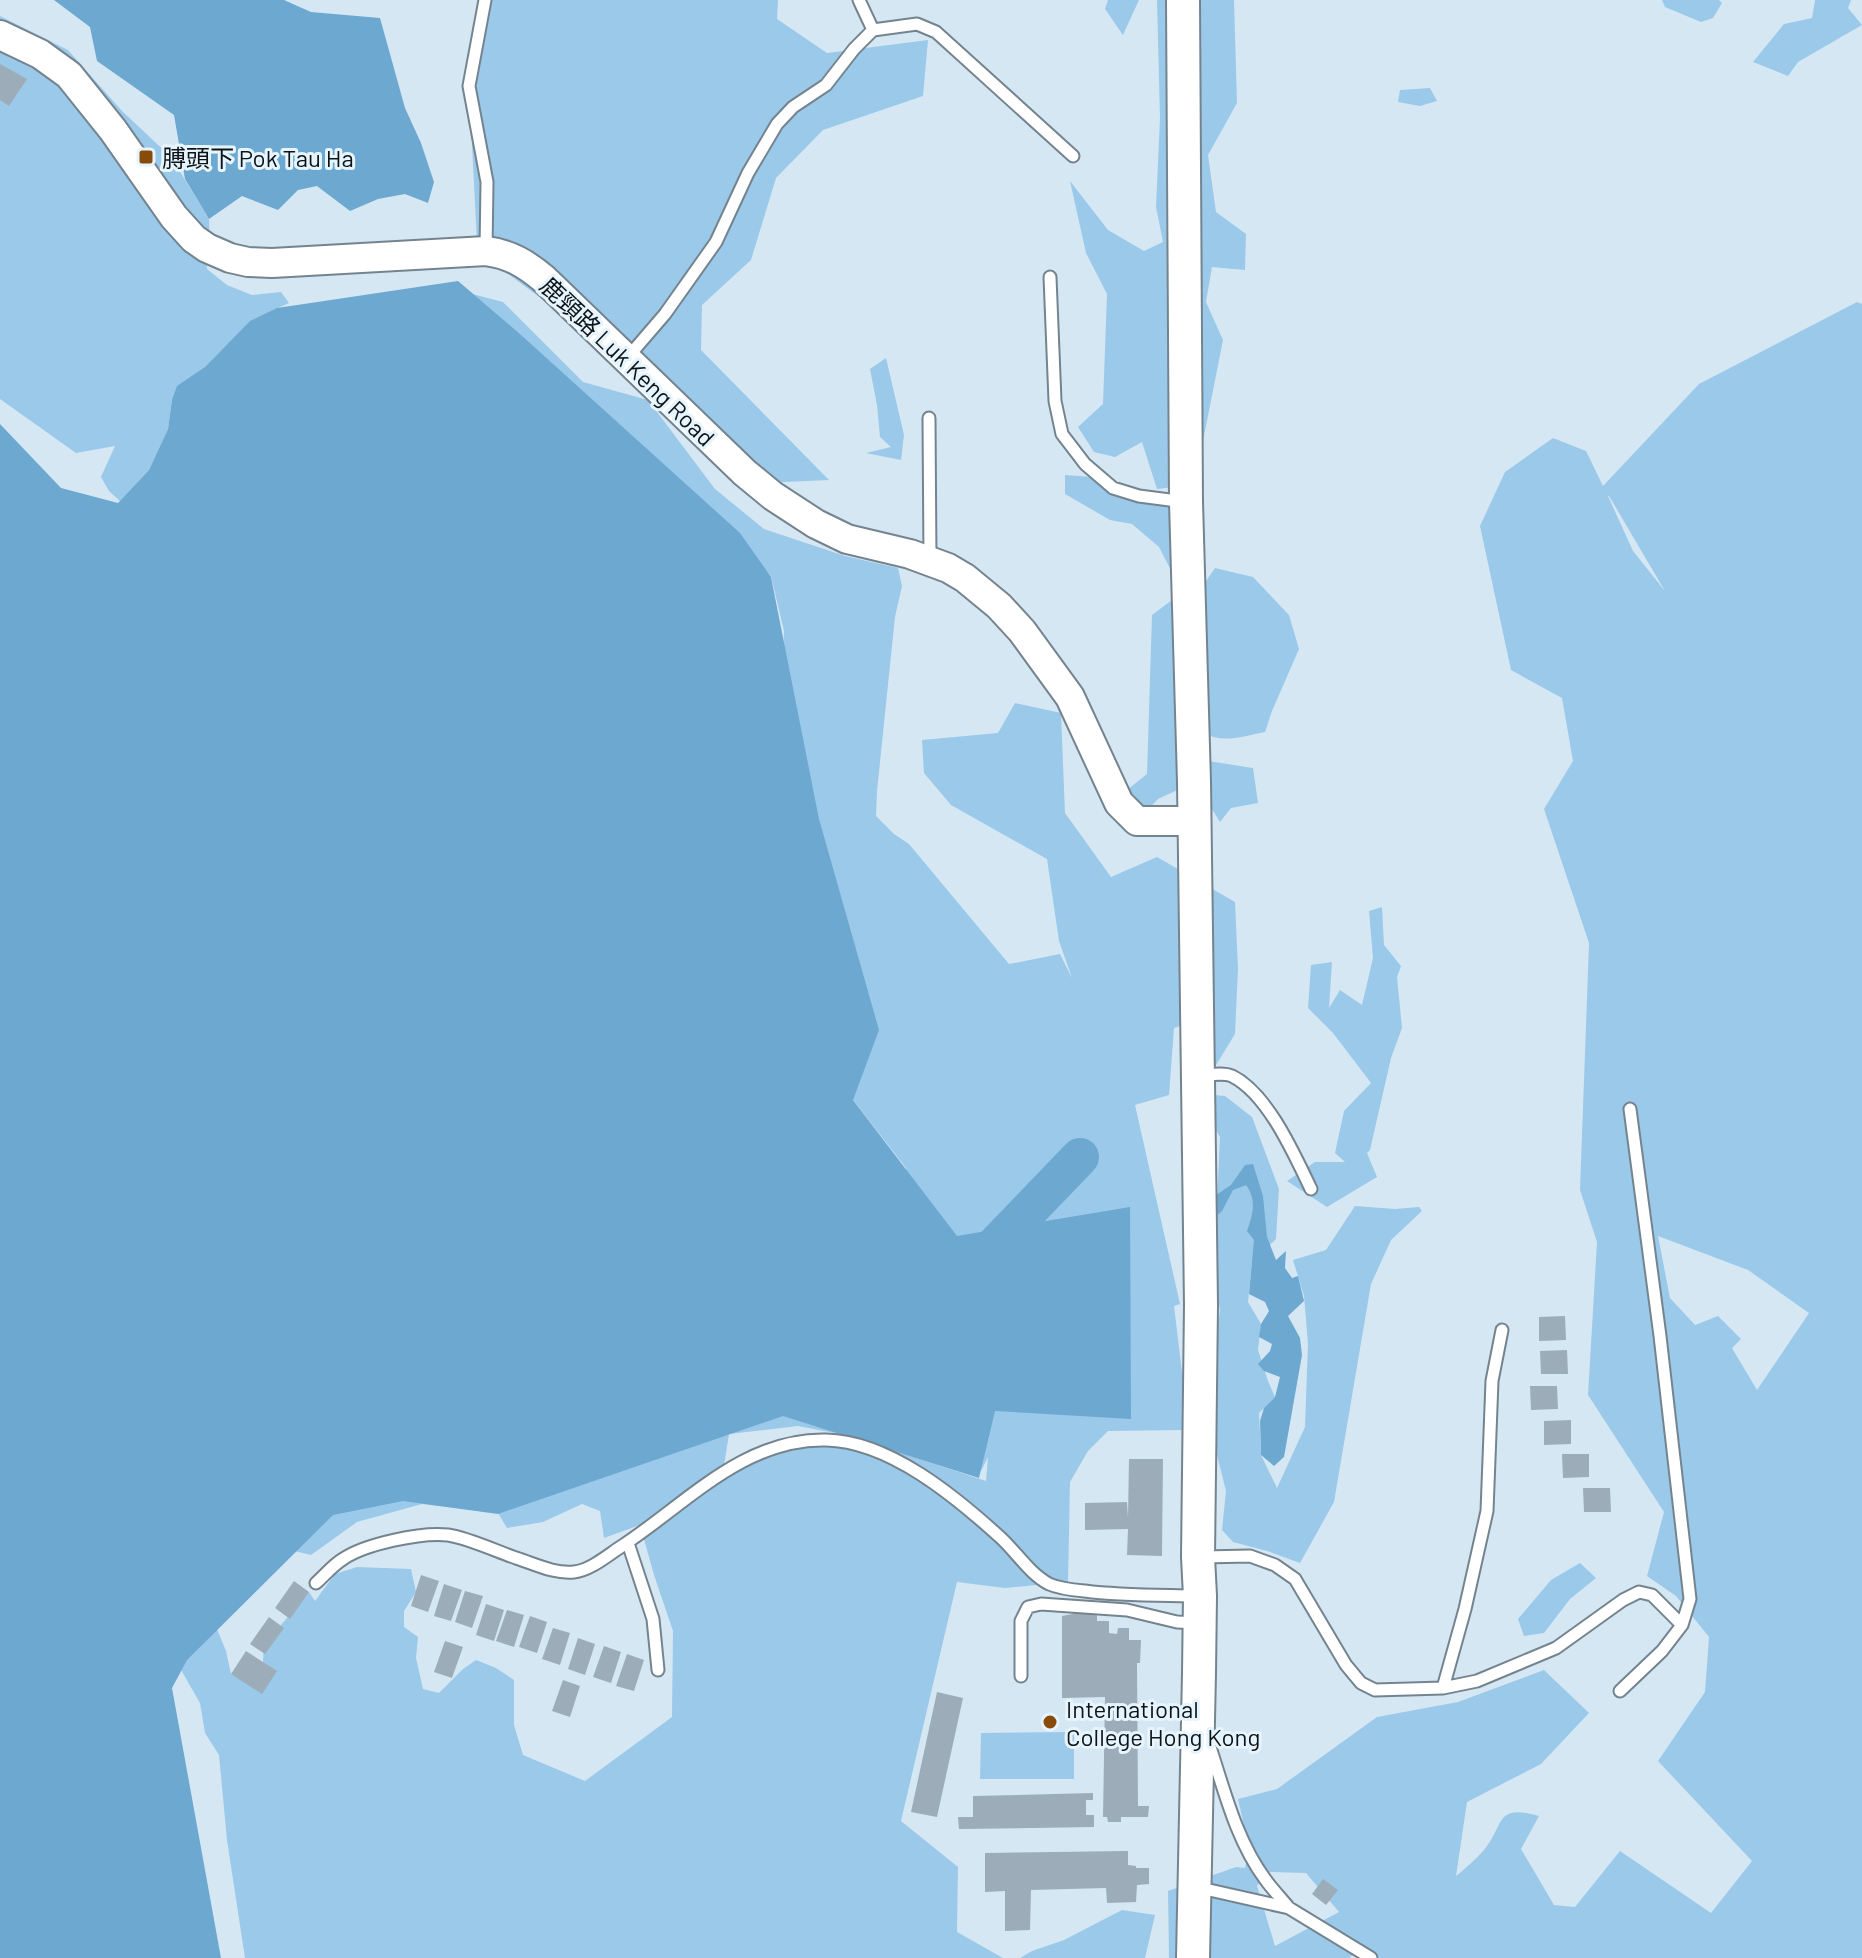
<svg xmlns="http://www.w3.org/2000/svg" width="1862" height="1958" viewBox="0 0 1862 1958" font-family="Barlow,'Noto Sans SC',sans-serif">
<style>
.green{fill:#9bc9e9;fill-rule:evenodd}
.water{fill:#6da8d0}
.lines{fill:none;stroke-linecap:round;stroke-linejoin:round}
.river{stroke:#6da8d0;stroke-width:38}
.building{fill:#9cacb8}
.service-casing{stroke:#74848f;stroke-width:15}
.tertiary-casing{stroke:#74848f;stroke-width:32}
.secondary-casing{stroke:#74848f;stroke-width:36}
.service{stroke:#fff;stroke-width:11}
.tertiary{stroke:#fff;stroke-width:28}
.secondary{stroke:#fff;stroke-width:32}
.poi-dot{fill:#884b0a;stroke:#e6f4fe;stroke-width:3}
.labels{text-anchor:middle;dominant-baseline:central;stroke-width:6;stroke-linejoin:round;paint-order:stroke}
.poi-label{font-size:24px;fill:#0d1317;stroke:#e6f4fe;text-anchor:start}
.street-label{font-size:24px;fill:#0d1317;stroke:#e6f4fe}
</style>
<rect width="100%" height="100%" fill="#d6e7f4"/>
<path class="green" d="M484,0H778L777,19L827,53L928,40L923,96L823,130L776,178L751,260L702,305L701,350L829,480L762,483L622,359L503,270L478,262L469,86Z
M1108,0H1139L1123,35L1105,9Z
M1157,0H1234L1237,103L1208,155L1216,212L1246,234L1245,270L1212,267L1206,302L1223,340L1202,446L1186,474L1174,487L1157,489L1142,442L1115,457L1094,452L1078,427L1103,404L1107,294L1086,253L1070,181L1108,230L1144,251L1163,242L1156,207L1160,118Z
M1662,0H1719L1722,3L1713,18L1701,22L1665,7Z
M1815,0H1851L1848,8L1862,25L1798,62L1788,76L1753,62L1784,24L1812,18Z
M0,16L68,50L122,111L171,157L209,219L210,248L206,253L207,269L227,285L252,295L281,292L289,303L252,320L172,400L168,429L149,470L120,501L109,491L101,477L115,446L76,453L0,399Z
M1430,88L1437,101L1420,106L1398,102L1400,90Z
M461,291L503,302L583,382L648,400L715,489L764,529L845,556L898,568L902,586L895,617L877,791L876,816L894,834L909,844L1009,964L1060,954L1072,978L1059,941L1047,859L951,805L924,773L922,740L998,733L1015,703L1061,713L1065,813L1111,877L1157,857L1235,902L1238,969L1235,1034L1213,1070L1196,1021L1174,1028L1169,1095L1135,1105L1180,1304L1174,1306L1182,1372L1188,1399L1182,1430L1108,1431L1088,1451L1070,1482L1068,1582L1005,1588L957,1582L901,1821L958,1867L957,1932L1003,1958H245L227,1840L219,1755L205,1733L200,1703L177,1663L196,1629H217L226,1651L231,1674L258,1681L263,1662L264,1638L281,1625L309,1592L315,1601L335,1574L357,1567L411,1569L416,1592L404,1611V1627L418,1637L416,1658L423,1689L439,1693L463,1669L476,1660L496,1668L514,1680V1725L523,1755L585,1781L672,1717L673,1631L654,1575L640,1525L604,1538L600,1511L582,1504L543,1522L507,1528L498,1513L422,1504L357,1522L311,1555L286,1549L282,1535L920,1276L906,1168L844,1088L782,694L784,631L771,576ZM798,1426L935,1452L981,1471L988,1457L986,1481L883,1447L806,1440L723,1472L729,1434Z
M1857,302L1862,304V1958H1380L1363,1947L1349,1958H1169L1168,1891L1236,1867L1245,1868L1249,1848L1238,1799L1277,1789L1377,1717L1458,1702L1544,1670L1589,1713L1541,1764L1467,1802L1456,1876C1465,1869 1476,1859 1484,1850C1506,1823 1494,1804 1539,1816L1521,1849L1554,1905L1575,1907L1620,1851L1711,1913L1752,1861L1658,1761L1705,1692L1709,1637L1676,1596L1647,1576L1664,1512L1588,1395L1597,1242L1580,1190L1589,943L1544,809L1573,761L1562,698L1511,670L1480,526L1505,472L1553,438L1586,451L1603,486L1699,384ZM1608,496H1609L1665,591L1633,551ZM1658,1236L1748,1270L1809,1313L1757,1390L1732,1348L1741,1339L1718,1316L1695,1325L1670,1298ZM1268,1872L1306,1873L1339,1912L1275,1946L1257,1886Z
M886,358L904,435L901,460L866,453L891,447L880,437L877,405L870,369Z
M1065,475L1108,478L1143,496L1179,506L1184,787L1158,799L1137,821L1122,794L1147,774L1152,615L1172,600L1176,580L1159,547L1132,524L1110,520L1065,494Z
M1215,568L1253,577L1289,615L1299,649L1272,711L1265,732C1244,736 1222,744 1204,733L1202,587Z
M1208,761L1253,768L1258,803L1231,808L1220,822L1201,791Z
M1382,907L1384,945L1401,966L1397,977L1402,1028L1391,1058L1370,1150L1367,1153L1377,1177L1327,1207L1287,1181L1315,1162H1345L1335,1153L1344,1111L1371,1083L1333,1033L1308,1008L1311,965L1332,962L1329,1008L1340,990L1362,1005L1373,958L1369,911Z
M1214,1095L1225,1096L1252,1117L1279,1189L1276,1239L1252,1262L1248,1302L1261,1324L1258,1350L1268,1381L1275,1397L1259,1413L1261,1455L1277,1488L1305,1427L1308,1344L1304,1296L1293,1260L1326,1250L1355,1206L1395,1209L1419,1207L1422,1211L1391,1240L1371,1284L1334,1502L1300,1563L1267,1551L1233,1542L1222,1530L1226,1491L1212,1435L1207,1405L1220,1310L1214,1273L1220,1137L1197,1100Z
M1580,1563L1596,1578L1570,1599L1544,1633L1524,1636L1518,1619L1551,1580Z
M1074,1732V1779H980L981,1733Z
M1122,1910L1155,1915L1145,1958H1020L1032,1951L1064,1940Z"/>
<path class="water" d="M54,0H284L311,12L380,18L405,108L421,143L434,182L428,203L405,194L378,199L350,211L317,186L298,190L278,210L242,196L209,219L185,179L174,115L97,61L90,27Z
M458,281L521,335L740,533L771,577L819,819L879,1030L853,1100L957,1236L1130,1207L1131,1419L995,1411L979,1478L783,1416L498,1514L403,1501L333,1515L187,1660L172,1688L221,1958H0V424L61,488L118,503L149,470L168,429L172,400L177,386L205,367L250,321L277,308Z
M1253,1164L1263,1196L1267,1237L1276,1260L1286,1251L1285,1268L1292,1278L1298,1276L1304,1301L1288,1316L1300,1338L1302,1355L1284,1457L1274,1466L1261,1455L1260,1421L1264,1408L1275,1397L1280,1377L1264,1371L1258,1364L1270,1351L1272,1344L1259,1337L1261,1324L1269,1311L1265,1302L1249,1294L1254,1240L1247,1231C1253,1214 1257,1200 1246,1185L1233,1190L1222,1211L1211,1221L1210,1199L1231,1185L1245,1165Z"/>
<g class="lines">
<path class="river" d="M977,1264L1080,1157"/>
</g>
<path class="building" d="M0,64L27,79L9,106L0,100Z
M1565,1316L1566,1340L1539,1341V1317Z
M1567,1350L1568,1374H1541L1540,1351Z
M1530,1386H1557L1558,1409L1531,1410Z
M1571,1420V1444L1544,1445V1421Z
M1562,1454H1589V1477L1563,1478Z
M1129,1459H1163L1162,1556L1127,1555L1128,1529L1085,1530V1503L1127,1502L1128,1518Z
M1583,1488H1610L1611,1512H1584Z
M421,1575L439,1581L428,1612L411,1606Z
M294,1581L309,1592L290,1619L275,1608Z
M444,1584L462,1590L451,1621L434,1616Z
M465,1591L483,1596L472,1628L455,1622Z
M486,1604L504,1610L494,1641L476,1635Z
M507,1610L524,1615L514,1647L496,1641Z
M1078,1613H1097V1621H1109V1633L1117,1634L1118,1628H1129V1640H1141L1140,1663H1137L1138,1806H1149L1148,1817H1121V1822H1108L1107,1817H1103L1105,1697L1062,1698V1616Z
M530,1616L547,1622L537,1653L519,1647Z
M269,1617L284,1628L265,1654L250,1644Z
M553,1628L570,1633L560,1665L542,1659Z
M578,1638L595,1644L585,1675L568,1669Z
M445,1641L463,1647L452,1678L434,1672Z
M604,1646L621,1652L611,1683L593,1677Z
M246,1651L277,1671L262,1694L231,1674Z
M627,1654L644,1660L634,1691L616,1686Z
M563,1680L580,1686L570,1717L552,1711Z
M937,1692L963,1698L937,1817L911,1812Z
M1093,1793V1800H1086V1815H1094V1827L959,1829L958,1817H973V1796Z
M1128,1851V1865L1136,1866V1868H1149V1884L1137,1885L1136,1902L1107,1903L1106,1888L1031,1890L1030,1930L1005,1931V1891L985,1892V1853Z
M1323,1879L1338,1890L1326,1905L1312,1894Z"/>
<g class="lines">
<g class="service-casing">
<path id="service" d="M485,0L469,86L487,182L486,251
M873,30L917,24L936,32L1073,156
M1050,277L1055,401L1062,434L1085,464L1113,488L1139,496L1185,502
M628,357L665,314L716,242L748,173L777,124L793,107L826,85L854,49L873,30L859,0
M929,418L930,560
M1200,1076C1210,1075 1223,1072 1232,1076C1268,1094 1294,1154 1311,1189
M628,1543L653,1619L658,1670
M1202,1557L1250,1556L1275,1565L1295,1579L1346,1665L1361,1683L1375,1690L1443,1688L1477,1681L1556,1648L1623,1600L1639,1592L1652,1595L1682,1625
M316,1583C325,1575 333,1565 343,1559C365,1544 421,1532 448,1535C468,1538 496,1551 516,1558C535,1564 554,1574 574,1572C591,1570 608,1555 622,1546C686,1504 744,1438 826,1440C889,1441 956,1497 1001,1538C1017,1553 1030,1574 1049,1584C1060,1589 1073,1590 1085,1591C1122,1596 1161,1595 1199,1596
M1021,1676V1621L1028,1607L1041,1604L1127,1610L1177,1622L1199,1623
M1443,1688L1465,1609L1487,1511L1492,1381L1502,1330
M1620,1691L1662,1651L1682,1625L1690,1599L1660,1336L1630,1109
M1209,1744C1224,1789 1236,1840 1265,1879C1272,1889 1281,1898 1289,1908
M1196,1887L1289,1908L1371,1958"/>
</g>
<g class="tertiary-casing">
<path id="tertiary" d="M0,35L40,54L69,75L113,130L174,217L194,239L207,248L230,258L248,262L272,263L486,251C510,254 526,264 544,279L745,473L773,496L816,524L847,539L910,554L948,568L965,578L999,606L1022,631L1070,697L1119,803L1137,821H1194"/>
</g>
<g class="secondary-casing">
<path id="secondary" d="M1183,0L1186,502L1194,782L1201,1305L1198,1557L1200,1596L1199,1673L1193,1958"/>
</g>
<use href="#service" class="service"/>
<use href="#tertiary" class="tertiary"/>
<use href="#secondary" class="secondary"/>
</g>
<g class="poi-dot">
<rect x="138" y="149" width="16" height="16" rx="4"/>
<circle cx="1050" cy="1722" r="8"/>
</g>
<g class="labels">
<g class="poi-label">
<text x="162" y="157">膊頭下 Pok Tau Ha</text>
<text x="1066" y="1708">International<tspan x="1066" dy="28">College Hong Kong</tspan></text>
</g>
<g class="street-label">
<text transform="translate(628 361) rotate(44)">鹿頸路 Luk Keng Road</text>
</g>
</g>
</svg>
